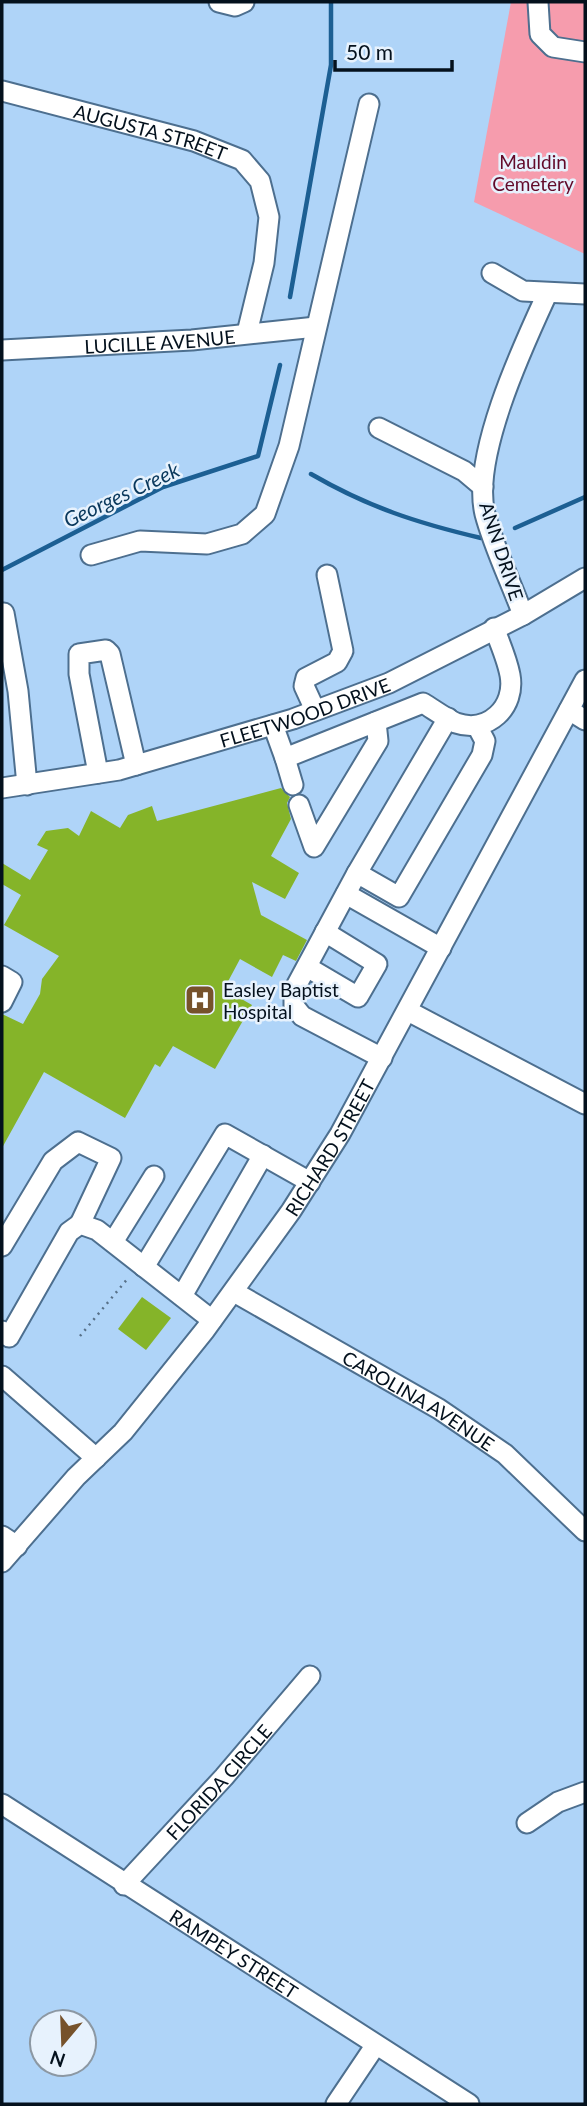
<svg xmlns="http://www.w3.org/2000/svg" width="587" height="2106" viewBox="0 0 587 2106" font-family="Lato,sans-serif">
<style>
.green{fill:#f69cad}
.lines{fill:none;stroke-linecap:round;stroke-linejoin:round}
.stream{stroke:#1c5f93;stroke-width:4.5}
.building{fill:#85b429}
.minor-casing{stroke:#4d6f8f;stroke-width:23}
.path{stroke:#577088;stroke-width:2.5;stroke-dasharray:2 5;stroke-linecap:butt}
.minor{stroke:#fff;stroke-width:19}
.labels{text-anchor:middle;dominant-baseline:central;stroke-width:5;stroke-linejoin:round;paint-order:stroke}
.street-label{font-size:19px;fill:#04111d;stroke:#e7f2fd}
.park-label{font-size:19px;fill:#620a29;stroke:#e7f2fd}
.poi-label{font-size:19px;fill:#04111d;stroke:#e7f2fd;text-anchor:start}
.water-label{font-size:21px;font-style:italic;fill:#09385c;stroke:#e7f2fd}
</style>
<rect width="100%" height="100%" fill="#afd4f8"/>
<path class="green" d="M511,2H585V254L474,202Z"/>
<g class="lines">
<path class="stream" d="M290,297L331,65V2
M311,474C368,507 417,523 481,538
M515,528L585,497
M2,570L163,487L258,456L280,365"/>
</g>
<path class="building" d="M281,788L290,797L287,803L291,819L271,856L299,873L285,899L252,882L261,915L307,940L296,961L283,955L272,977L240,959L224,989L252,1005L215,1069L173,1046L160,1067L155,1064L125,1118L44,1072L2,1148V1014L23,1024L40,994L42,979L59,956L4,925L21,895L2,884V863L30,880L48,850L37,845L46,831L68,828L79,836L91,811L120,828L128,815L152,806L157,821Z
M142,1297L171,1318L146,1350L118,1329Z"/>
<g class="lines">
<g class="minor-casing">
<g id="minor">
<path d="M219,2L235,6L244,2"/>
<path d="M538,2L540,34L553,47L585,52"/>
<path id="s1" d="M2,91L194,141L242,160L260,181L269,217L264,263L247,333"/>
<path d="M492,273L523,291L585,294"/>
<path id="s2" d="M2,350L192,340L316,327"/>
<path d="M379,428L464,471L483,487"/>
<path d="M91,555L140,541L207,544L242,534L265,514L289,446L369,104"/>
<path d="M2,613H4L18,691L27,785"/>
<path d="M523,615C511,582 494,548 485,514C471,457 523,346 547,294"/>
<path d="M315,710L304,686L306,678L337,662L343,651L327,575"/>
<path d="M569,710L585,720"/>
<path d="M448,718L357,873L399,897L482,755L485,741L477,726"/>
<path d="M273,725L285,758L423,703C433,709 445,718 456,723C488,734 516,707 510,675C507,659 500,643 494,628"/>
<path d="M285,758L293,785"/>
<path d="M98,773L79,674V654L106,650L110,654L136,765"/>
<path id="s3" d="M2,788L119,770L293,719L389,683L523,615L585,578"/>
<path d="M299,805L314,847L378,741L376,722"/>
<path d="M357,873L294,990V1006L302,1016L382,1058"/>
<path d="M346,894L441,948"/>
<path d="M307,967L358,997L377,964L325,932"/>
<path d="M2,976L12,982L2,1002"/>
<path d="M408,1011L585,1104"/>
<path d="M113,1242L154,1176"/>
<path d="M2,1246L53,1161L78,1142L111,1158L80,1224"/>
<path d="M144,1267L225,1134L310,1182"/>
<path id="s4" d="M234,1292L439,1409L505,1454L585,1531"/>
<path d="M182,1296L263,1155"/>
<path d="M2,1331L9,1337L69,1232L80,1224L97,1230L212,1320"/>
<path d="M2,1376L96,1458"/>
<path d="M2,1536L17,1546"/>
<path id="s5" d="M2,1562L76,1477L123,1432L205,1330L291,1211L340,1134L585,680"/>
<path id="s6" d="M2,1804L469,2104"/>
<path d="M527,1823L558,1802L585,1792"/>
<path id="s7" d="M124,1885L224,1777L310,1676"/>
<path d="M336,2104L375,2046"/>
</g>
</g>
<path class="path" d="M80,1336L129,1277"/>
<use href="#minor" class="minor"/>
</g>
<defs>
<g id="hospital-square" transform="scale(1.575)"><rect x="-9" y="-9" width="18" height="18" rx="4" fill="#76522b" stroke="#e7f2fd"/><path d="M-5-5h3v3.5h4V-5h3V5h-3V1.5h-4V5h-3Z" fill="#fff"/></g>
</defs>
<g fill-rule="evenodd">
<use href="#hospital-square" x="200" y="1000"/>
</g>
<g class="labels">
<g class="street-label">
<text stroke="none"><textPath href="#s1" startOffset="154">AUGUSTA STREET</textPath></text>
<text stroke="none"><textPath href="#s2" startOffset="158">LUCILLE AVENUE</textPath></text>
<text transform="translate(502 551) rotate(72)">ANN DRIVE</text>
<text stroke="none"><textPath href="#s3" startOffset="313">FLEETWOOD DRIVE</textPath></text>
<text stroke="none"><textPath href="#s5" startOffset="530">RICHARD STREET</textPath></text>
<text stroke="none"><textPath href="#s4" startOffset="214">CAROLINA AVENUE</textPath></text>
<text stroke="none"><textPath href="#s7" startOffset="140">FLORIDA CIRCLE</textPath></text>
<text stroke="none"><textPath href="#s6" startOffset="276">RAMPEY STREET</textPath></text>
</g>
<g class="park-label">
<text x="533" y="161">Mauldin<tspan x="533" dy="22">Cemetery</tspan></text>
</g>
<g class="poi-label">
<text x="223" y="989">Easley Baptist<tspan x="223" dy="22">Hospital</tspan></text>
</g>
<g class="water-label">
<text transform="translate(121 494) rotate(-25)">Georges Creek</text>
</g>
</g>
<rect width="587" height="2106" fill="none" stroke="#04111d" stroke-width="7"/>
<g transform="translate(63 2043) rotate(199)"><circle r="33" fill="#e7f2fd" stroke="#8c98a3" stroke-width="2"/>
<path d="M0-5L12 26L0 18L-12 26Z" fill="#76522b"/>
<text y="-10" font-size="19" font-weight="bold" text-anchor="middle" fill="#04111d">N</text>
</g>
<path d="M335 60v10h117v-10" fill="none" stroke="#04111d" stroke-width="3.5"/>
<text x="346" y="60" font-size="21" fill="#04111d" stroke="#e7f2fd" stroke-width="5" paint-order="stroke">50 m</text>
</svg>
